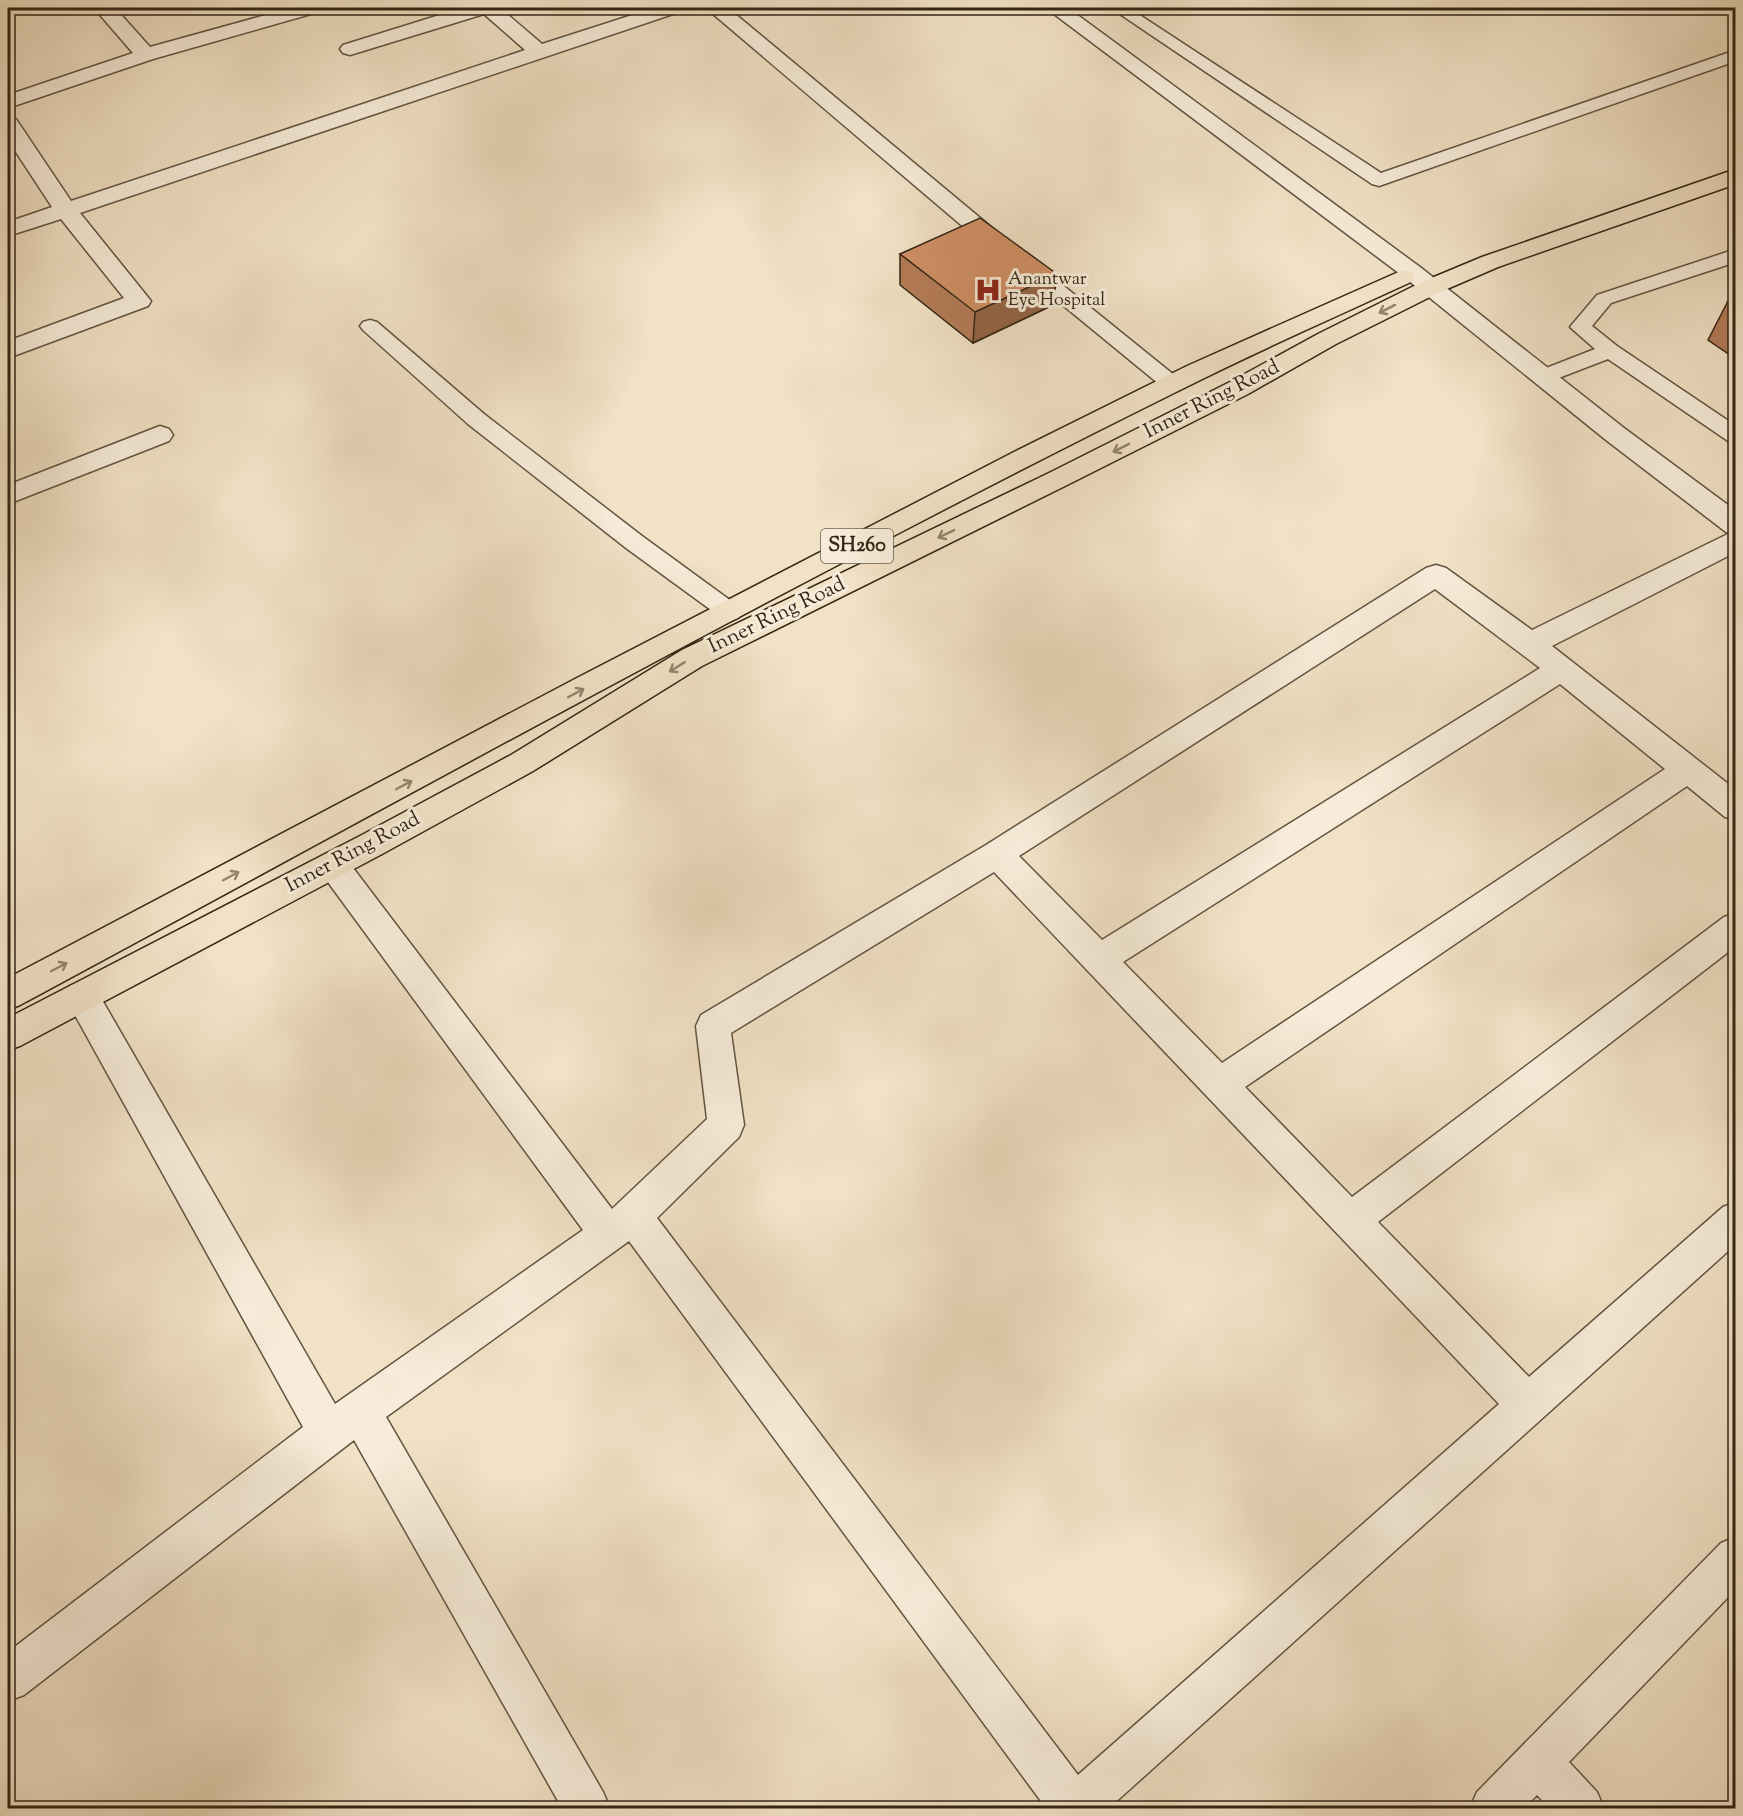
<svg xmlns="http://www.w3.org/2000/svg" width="1743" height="1816" viewBox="0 0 1743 1816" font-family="'Sorts Mill Goudy',serif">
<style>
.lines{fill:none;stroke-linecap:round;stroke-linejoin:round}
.service-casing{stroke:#625441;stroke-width:3}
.minor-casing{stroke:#625441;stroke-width:3}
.tertiary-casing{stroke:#625441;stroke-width:3}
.trunk-casing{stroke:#332515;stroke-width:3}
.service{fill:#f6ecd9;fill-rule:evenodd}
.minor{fill:#f6ecd9;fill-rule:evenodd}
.tertiary{fill:#f6ecd9;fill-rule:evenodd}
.trunk{fill:#f1e1c5;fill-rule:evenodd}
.wall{fill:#b37b57;stroke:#332515;stroke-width:1.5}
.shaded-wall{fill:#926447;stroke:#332515;stroke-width:1.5}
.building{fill:#d08f65;stroke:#332515;stroke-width:1.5}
.oneway{stroke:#92836d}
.labels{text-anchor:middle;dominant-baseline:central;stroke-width:6;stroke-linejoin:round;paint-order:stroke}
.far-poi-label{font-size:18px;fill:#332515;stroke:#f6ecd9;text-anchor:start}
.shield{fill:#f6ecd9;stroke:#6e6150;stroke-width:1.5}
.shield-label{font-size:20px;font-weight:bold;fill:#332515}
.street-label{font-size:21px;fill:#332515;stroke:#f6ecd9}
</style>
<rect width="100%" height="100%" fill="#f1e1c5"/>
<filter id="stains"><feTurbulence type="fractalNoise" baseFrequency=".00333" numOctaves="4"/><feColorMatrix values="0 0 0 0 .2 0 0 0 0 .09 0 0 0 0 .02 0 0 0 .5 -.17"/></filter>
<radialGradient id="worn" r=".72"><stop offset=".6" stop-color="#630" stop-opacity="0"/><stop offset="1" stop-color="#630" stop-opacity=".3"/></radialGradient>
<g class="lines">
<g class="service-casing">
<path id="service" d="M1111,8H1129L1381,173L1736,50V61L1379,186L1372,184Z
M1736,249V262L1611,303L1592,326L1617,346L1736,426V443L1728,441L1608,359L1543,384L1536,382L1533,377L1536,372L1595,349L1570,327L1597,295Z
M1027,260L1034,262L1179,379L1182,384L1179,389L1172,391L1165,389L1020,270L1017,266L1020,262Z
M370,320L377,322L484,414L642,536L738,606L742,612L738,618L730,621L722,618L626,548L468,424L363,330L360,326L363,322Z"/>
</g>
<g class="minor-casing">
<path id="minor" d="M94,8H115L150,47L291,8H321L318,12L153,59L8,108V95L133,53Z
M462,8H500L542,44L654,8H682L679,12L80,213L151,301L148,306L8,358V341L124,298L61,219L8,236V222L52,207L8,140V118L16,119L71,201L525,50L484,14L350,55L343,53L340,49L343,45Z
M706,8H728L1003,237L1007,242L1003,247L995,249L987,247Z
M160,426L169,429L173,435L169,441L8,504V485Z
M1736,530V552L1552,646L1736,790V820L1725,817L1687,786L1245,1087L1352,1197L1724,917L1736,913V946L1378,1222L1529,1377L1723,1207L1736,1202V1244L1109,1808H1046L629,1241L386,1417L603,1792L610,1808H562L354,1440L24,1695L8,1701V1652L303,1427L70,1006L65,996L70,986L82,981L94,986L335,1404L583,1230L322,874L317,865L322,856L333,852L344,856L612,1209L707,1119L696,1026L701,1015L986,845L1426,568L1436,565L1446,568L1532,630ZM1435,589L1540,668L1102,940L1019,856ZM1560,684L1665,769L1222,1063L1123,962ZM994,872L1499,1404L1078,1775L657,1218L739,1137L744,1125L731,1033Z
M1736,1537V1589L1569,1762L1597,1792L1604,1808H1550L1537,1795L1524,1808H1470L1477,1792L1721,1543Z"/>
</g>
<g class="tertiary-casing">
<path id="tertiary" d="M1046,8H1068L1420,267L1624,428L1736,511V534L1726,532L1606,440L1404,277Z"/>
</g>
<g class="trunk-casing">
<path id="trunk" d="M1736,169V184L1498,267L1440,292L1336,344L1248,394L1069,484L702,666L533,771L382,854L20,1046L8,1050V1018L360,836L511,755L682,650L1051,472L1230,382L1318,334L1422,282L1482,257Z
M1403,270L1411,272L1415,277L1411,282C1333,318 1253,353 1176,392C785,586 404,798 20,1005L8,1010V978L575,679L1012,453L1187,366Z"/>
</g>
<use href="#service" class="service"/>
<use href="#minor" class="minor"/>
<use href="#tertiary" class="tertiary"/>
<use href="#trunk" class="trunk"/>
</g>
<path class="wall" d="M900,254L1057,274L1053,305L973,343L900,285Z
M1736,297V359L1708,340L1728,301Z"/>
<path class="shaded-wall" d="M1057,274L1053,305L973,343L975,312Z"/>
<path class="building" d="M980,218L1057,274L975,312L900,254Z
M1736,297V305L1728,301Z"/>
<defs><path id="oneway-shaft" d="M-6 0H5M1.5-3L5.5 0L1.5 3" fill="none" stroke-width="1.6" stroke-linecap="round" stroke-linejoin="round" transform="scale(1.5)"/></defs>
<g class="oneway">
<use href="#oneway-shaft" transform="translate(1387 309) rotate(153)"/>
<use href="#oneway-shaft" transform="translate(1121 448) rotate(153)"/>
<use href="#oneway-shaft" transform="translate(946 534) rotate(154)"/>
<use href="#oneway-shaft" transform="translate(677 667) rotate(148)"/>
<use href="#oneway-shaft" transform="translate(576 693) rotate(-28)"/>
<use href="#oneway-shaft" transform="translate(404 785) rotate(-28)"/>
<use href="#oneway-shaft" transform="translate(231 876) rotate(-28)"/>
<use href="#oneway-shaft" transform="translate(59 967) rotate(-28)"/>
</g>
<defs>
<g id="hospital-bare" transform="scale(2.07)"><path d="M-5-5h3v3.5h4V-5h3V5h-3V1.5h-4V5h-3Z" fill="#8f2418" stroke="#f6ecd9" stroke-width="2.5" paint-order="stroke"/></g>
</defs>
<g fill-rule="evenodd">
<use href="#hospital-bare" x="988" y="290"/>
</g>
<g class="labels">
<g class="far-poi-label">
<text x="1008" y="280">Anantwar<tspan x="1008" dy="21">Eye Hospital</tspan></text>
</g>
<rect class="shield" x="821" y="529" width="72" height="34" rx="4.5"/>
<g class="shield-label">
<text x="857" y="546">SH260</text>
</g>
<g class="street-label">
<text transform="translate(1212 400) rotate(-27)">Inner Ring Road</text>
<text transform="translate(777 616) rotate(-26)">Inner Ring Road</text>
<text transform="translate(353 853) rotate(-28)">Inner Ring Road</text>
</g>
</g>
<rect width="1743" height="1816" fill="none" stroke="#f1e1c5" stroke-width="30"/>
<rect x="9" y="9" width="1725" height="1798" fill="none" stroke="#332515" stroke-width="3"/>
<rect x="15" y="15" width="1713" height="1786" fill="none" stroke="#332515" stroke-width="1.5"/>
<rect width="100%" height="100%" filter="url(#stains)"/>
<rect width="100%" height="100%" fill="url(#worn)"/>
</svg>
